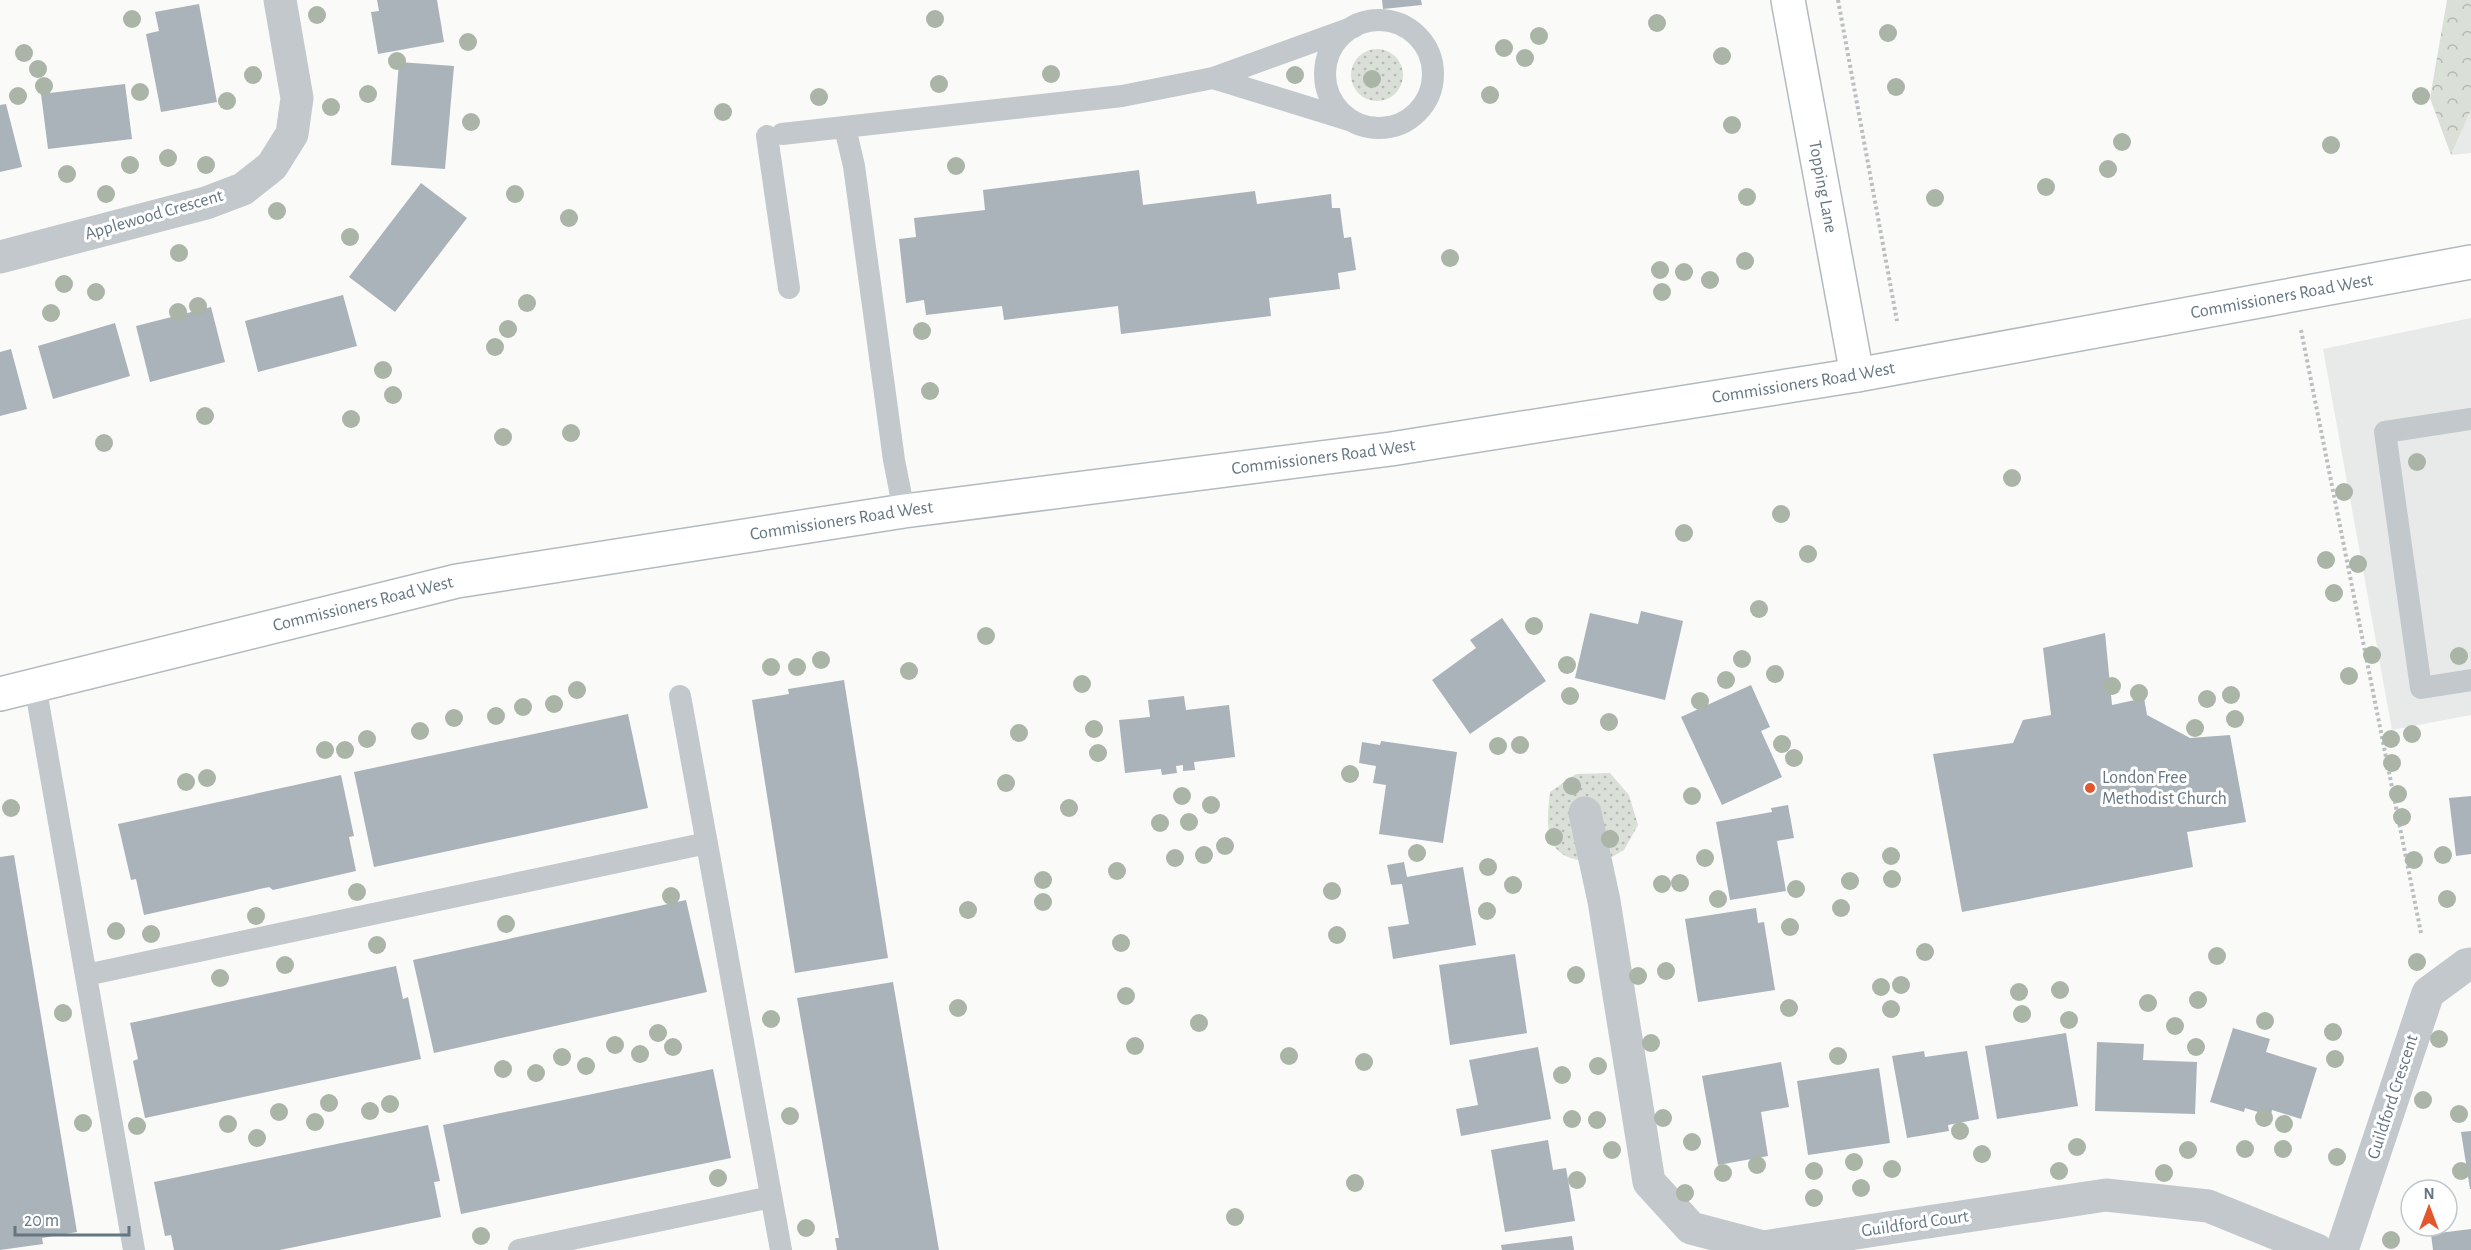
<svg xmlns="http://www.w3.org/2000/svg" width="2471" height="1250" viewBox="0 0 2471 1250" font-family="'Alegreya Sans',sans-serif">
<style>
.built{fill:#e8e9e9}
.grass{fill:url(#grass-dots)}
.forest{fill:url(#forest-crowns)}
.building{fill:#aab3b9}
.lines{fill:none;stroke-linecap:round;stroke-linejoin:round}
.secondary-casing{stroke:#b3babf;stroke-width:36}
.path{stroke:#bbbfc2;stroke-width:4;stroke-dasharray:3 3;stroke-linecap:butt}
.lane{stroke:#c3c8cc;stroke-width:22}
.street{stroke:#c3c8cc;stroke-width:33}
.secondary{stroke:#fff;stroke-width:33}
.tree{fill:#aab4a7}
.poi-dot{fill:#e4572e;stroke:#fff;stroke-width:2}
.labels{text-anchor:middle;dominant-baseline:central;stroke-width:6;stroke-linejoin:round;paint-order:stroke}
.street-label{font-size:18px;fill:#657683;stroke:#fff}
.poi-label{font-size:18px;fill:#657683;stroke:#fff;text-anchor:start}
</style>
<defs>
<pattern id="grass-dots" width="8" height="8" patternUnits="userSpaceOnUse" patternTransform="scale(1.5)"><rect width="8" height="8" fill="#dadfd7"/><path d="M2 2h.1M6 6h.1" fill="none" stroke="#b4b9b4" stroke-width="1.8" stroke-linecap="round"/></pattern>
<pattern id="forest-crowns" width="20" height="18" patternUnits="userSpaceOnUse" patternTransform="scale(1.5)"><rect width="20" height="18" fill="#dadfd7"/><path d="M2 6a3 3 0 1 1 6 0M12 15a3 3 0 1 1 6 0" fill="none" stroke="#b4b9b4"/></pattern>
</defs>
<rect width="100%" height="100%" fill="#fafaf8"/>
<path class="built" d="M2471,110V153L2451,155Z
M2471,318V715L2392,730L2323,349Z"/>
<path class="grass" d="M1351 75a26 26 0 1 1 52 0a26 26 0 1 1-52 0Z
M1610,773L1629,795L1638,825L1624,850L1601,863C1590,861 1577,861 1568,857C1542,846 1548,814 1550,792L1576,774Z"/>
<path class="forest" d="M2447,0H2471V110L2451,155L2430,98Z"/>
<path class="building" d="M377,0H437L444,42L378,54L371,12L379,11Z
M1382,0H1421L1422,5L1383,9Z
M199,4L217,102L161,112L146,34L159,31L155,12Z
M399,62L454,66L445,169L391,165Z
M125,84L132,139L48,149L41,94Z
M6,104L22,167L0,172V105Z
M1139,170L1143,205L1255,191L1257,204L1331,194L1332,208H1340L1344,238L1351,237L1356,270L1338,273L1340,289L1269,298L1271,316L1121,334L1118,306L1004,320L1002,306L926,315L924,300L906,303L899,239L916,237L914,218L985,210L983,190Z
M421,183L467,218L395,312L349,277Z
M343,295L357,346L258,372L245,321Z
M211,307L225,362L150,382L136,326Z
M115,323L130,376L53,399L38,346Z
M11,349L27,409L0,416V352Z
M1641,611L1683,621L1665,700L1575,678L1590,613L1638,624Z
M1502,618L1546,681L1470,734L1432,680L1476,648L1470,640Z
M2105,633L2112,705L2144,698L2147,715L2190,738L2230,735L2246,822L2187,832L2193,867L1962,912L1933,754L2013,743L2023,720L2051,715L2043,648Z
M844,680L888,958L795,973L752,700L789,694L788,689Z
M1751,685L1770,727L1761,731L1782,777L1722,805L1681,717Z
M1184,696L1186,710L1229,705L1235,757L1194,762L1195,770L1183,771V765L1176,766L1177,773L1162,775L1161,769L1125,773L1119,720L1150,717L1148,700Z
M628,714L648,808L374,867L354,772Z
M1381,741L1457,752L1443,843L1379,834L1386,785L1373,783L1376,766L1359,763L1362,742L1380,745Z
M341,775L354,836L349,837L356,871L273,890L269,887L144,915L136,879L131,880L118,824Z
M2471,796V854L2456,856L2449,798Z
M1788,805L1794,838L1777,841L1786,891L1730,900L1716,822L1772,812L1771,808Z
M14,855L77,1232L42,1238L43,1244L0,1250V857Z
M1404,862L1407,877L1463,867L1476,945L1393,959L1388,927L1409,924L1402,884L1391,885L1387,865Z
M686,900L707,992L434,1053L413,960Z
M1756,908L1758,923L1764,922L1775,990L1698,1002L1685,919Z
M1515,954L1527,1033L1450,1045L1439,965Z
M396,966L403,999L408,997L421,1059L145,1118L133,1061L138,1059L130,1023Z
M893,982L939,1250H837L835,1238H839L797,998Z
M2233,1028L2270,1039L2266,1052L2317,1068L2301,1119L2272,1110L2271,1116L2245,1108L2244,1112L2210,1102Z
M2066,1033L2078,1106L1997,1119L1985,1046Z
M2097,1042L2144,1044L2143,1060L2197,1062L2195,1114L2095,1111Z
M1538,1047L1551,1119L1461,1136L1456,1109L1478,1105L1469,1060Z
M1924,1051L1925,1057L1967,1051L1979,1119L1948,1125L1949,1131L1907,1138L1892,1056Z
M1781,1062L1789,1107L1761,1112L1768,1156L1718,1165L1702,1076Z
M1879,1068L1890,1143L1808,1155L1797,1081Z
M713,1069L731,1158L461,1214L443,1125Z
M428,1125L440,1181L434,1182L441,1217L280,1250H174L171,1235L165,1236L154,1182Z
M2471,1131V1189H2470L2461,1132Z
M1548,1140L1553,1170L1566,1168L1575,1221L1505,1232L1491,1150Z
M2471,1229V1250H2433L2431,1234Z
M1572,1236L1574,1250H1502L1501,1245Z"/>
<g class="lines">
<g class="secondary-casing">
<g id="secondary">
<path id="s1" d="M1788,0L1857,375"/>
<path id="s2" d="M0,694L457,581L904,511L1391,449L1857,375L2471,262"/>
</g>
</g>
<path class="path" d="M1838,0L1897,321
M2301,330L2421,933"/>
<path class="lane" d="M1325 74a54 54 0 1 1 108 0a54 54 0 1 1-108 0Z
M1213,78L1349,120
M845,128L854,166L894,460L904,511
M782,134L1122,96L1213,78L1354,27
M767,136L789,288
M2471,419L2385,432L2421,688L2471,680
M35,685L134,1250
M680,696L781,1250
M86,975L707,843
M519,1250L771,1197"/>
<path class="street" d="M0,257L206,203L243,189L272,166L292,134L297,98L280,0
M1585,813L1604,901L1649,1182L1691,1228L1763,1247L2106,1195L2208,1206L2317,1250
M2342,1250L2428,993L2466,965L2471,964"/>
<use href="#secondary" class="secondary"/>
</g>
<g class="tree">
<circle cx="317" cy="15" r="9"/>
<circle cx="132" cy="19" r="9"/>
<circle cx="935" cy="19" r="9"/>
<circle cx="1657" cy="23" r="9"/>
<circle cx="1888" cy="33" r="9"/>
<circle cx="1539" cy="36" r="9"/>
<circle cx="468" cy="42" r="9"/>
<circle cx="1504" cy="48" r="9"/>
<circle cx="24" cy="53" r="9"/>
<circle cx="1722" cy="56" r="9"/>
<circle cx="1525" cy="58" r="9"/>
<circle cx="397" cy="61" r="9"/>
<circle cx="38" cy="69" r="9"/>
<circle cx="1051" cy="74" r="9"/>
<circle cx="253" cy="75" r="9"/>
<circle cx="1295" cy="75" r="9"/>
<circle cx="1372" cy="79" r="9"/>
<circle cx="939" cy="84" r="9"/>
<circle cx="44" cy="86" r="9"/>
<circle cx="1896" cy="87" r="9"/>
<circle cx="140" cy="92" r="9"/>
<circle cx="368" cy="94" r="9"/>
<circle cx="1490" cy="95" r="9"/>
<circle cx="18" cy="96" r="9"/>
<circle cx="2421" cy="96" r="9"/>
<circle cx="819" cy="97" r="9"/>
<circle cx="227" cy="101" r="9"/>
<circle cx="331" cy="107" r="9"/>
<circle cx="723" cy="112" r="9"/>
<circle cx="471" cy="122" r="9"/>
<circle cx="1732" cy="125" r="9"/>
<circle cx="2122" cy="142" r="9"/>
<circle cx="2331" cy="145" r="9"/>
<circle cx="168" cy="158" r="9"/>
<circle cx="130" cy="165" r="9"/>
<circle cx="206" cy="165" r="9"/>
<circle cx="956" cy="166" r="9"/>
<circle cx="2108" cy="169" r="9"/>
<circle cx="67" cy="174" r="9"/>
<circle cx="2046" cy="187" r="9"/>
<circle cx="106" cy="194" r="9"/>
<circle cx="515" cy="194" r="9"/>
<circle cx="1747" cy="197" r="9"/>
<circle cx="1935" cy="198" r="9"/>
<circle cx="277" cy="211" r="9"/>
<circle cx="569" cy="218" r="9"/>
<circle cx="350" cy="237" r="9"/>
<circle cx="179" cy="253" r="9"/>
<circle cx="1450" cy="258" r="9"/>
<circle cx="1745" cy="261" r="9"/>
<circle cx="1660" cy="270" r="9"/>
<circle cx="1684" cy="272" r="9"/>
<circle cx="1710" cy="280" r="9"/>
<circle cx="64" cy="284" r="9"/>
<circle cx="96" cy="292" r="9"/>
<circle cx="1662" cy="292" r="9"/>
<circle cx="527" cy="303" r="9"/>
<circle cx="198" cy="306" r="9"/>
<circle cx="178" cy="312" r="9"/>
<circle cx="51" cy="313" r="9"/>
<circle cx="508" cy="329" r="9"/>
<circle cx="922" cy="331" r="9"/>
<circle cx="495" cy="347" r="9"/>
<circle cx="383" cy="370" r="9"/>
<circle cx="930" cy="391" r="9"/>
<circle cx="393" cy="395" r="9"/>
<circle cx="205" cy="416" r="9"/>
<circle cx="351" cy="419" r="9"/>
<circle cx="571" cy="433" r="9"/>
<circle cx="503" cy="437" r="9"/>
<circle cx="104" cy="443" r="9"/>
<circle cx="2417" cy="462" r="9"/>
<circle cx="2012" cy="478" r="9"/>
<circle cx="2344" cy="492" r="9"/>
<circle cx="1781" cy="514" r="9"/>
<circle cx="1684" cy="533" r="9"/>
<circle cx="1808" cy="554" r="9"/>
<circle cx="2326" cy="560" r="9"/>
<circle cx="2358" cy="564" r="9"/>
<circle cx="2334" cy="593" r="9"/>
<circle cx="1759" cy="609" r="9"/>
<circle cx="1534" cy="626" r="9"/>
<circle cx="986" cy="636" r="9"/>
<circle cx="2372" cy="655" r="9"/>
<circle cx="2459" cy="656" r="9"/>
<circle cx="1742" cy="659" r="9"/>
<circle cx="821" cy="660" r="9"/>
<circle cx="1567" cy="665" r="9"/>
<circle cx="771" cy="667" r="9"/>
<circle cx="797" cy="667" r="9"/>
<circle cx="909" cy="671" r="9"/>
<circle cx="1775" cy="674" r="9"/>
<circle cx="2349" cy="676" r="9"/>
<circle cx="1726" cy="680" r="9"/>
<circle cx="1082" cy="684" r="9"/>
<circle cx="2112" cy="686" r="9"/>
<circle cx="577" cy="690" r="9"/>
<circle cx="2139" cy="693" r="9"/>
<circle cx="2231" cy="695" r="9"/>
<circle cx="1570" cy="696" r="9"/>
<circle cx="2207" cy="699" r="9"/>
<circle cx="1700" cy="701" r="9"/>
<circle cx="554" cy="704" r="9"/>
<circle cx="523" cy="707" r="9"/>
<circle cx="496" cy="716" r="9"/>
<circle cx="454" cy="718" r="9"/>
<circle cx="2235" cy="719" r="9"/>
<circle cx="1609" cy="722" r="9"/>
<circle cx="2195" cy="728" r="9"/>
<circle cx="1094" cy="729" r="9"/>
<circle cx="420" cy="731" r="9"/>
<circle cx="1019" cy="733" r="9"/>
<circle cx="2412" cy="734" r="9"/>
<circle cx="367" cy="739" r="9"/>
<circle cx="2391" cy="739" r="9"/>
<circle cx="1782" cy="744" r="9"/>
<circle cx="1520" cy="745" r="9"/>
<circle cx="1498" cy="746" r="9"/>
<circle cx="325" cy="750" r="9"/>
<circle cx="345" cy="750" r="9"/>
<circle cx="1098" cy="753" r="9"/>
<circle cx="1794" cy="758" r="9"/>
<circle cx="2392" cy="763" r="9"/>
<circle cx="1350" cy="774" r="9"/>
<circle cx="207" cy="778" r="9"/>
<circle cx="186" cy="782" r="9"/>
<circle cx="1006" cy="783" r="9"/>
<circle cx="1572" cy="786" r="9"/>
<circle cx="2398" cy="794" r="9"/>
<circle cx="1182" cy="796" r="9"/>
<circle cx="1692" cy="796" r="9"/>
<circle cx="1211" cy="805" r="9"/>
<circle cx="11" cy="808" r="9"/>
<circle cx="1069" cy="808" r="9"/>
<circle cx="2402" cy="817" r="9"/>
<circle cx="1189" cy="822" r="9"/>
<circle cx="1160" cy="823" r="9"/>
<circle cx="1554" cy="837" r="9"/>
<circle cx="1610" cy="839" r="9"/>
<circle cx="1225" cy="846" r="9"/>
<circle cx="1417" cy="853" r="9"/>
<circle cx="1204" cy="855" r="9"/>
<circle cx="2443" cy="855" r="9"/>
<circle cx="1891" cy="856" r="9"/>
<circle cx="1175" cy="858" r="9"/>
<circle cx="1705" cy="858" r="9"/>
<circle cx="2414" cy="860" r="9"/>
<circle cx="1488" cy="867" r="9"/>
<circle cx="1117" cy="871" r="9"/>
<circle cx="1892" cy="879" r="9"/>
<circle cx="1043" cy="880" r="9"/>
<circle cx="1850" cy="881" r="9"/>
<circle cx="1680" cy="883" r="9"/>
<circle cx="1662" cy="884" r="9"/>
<circle cx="1513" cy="885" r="9"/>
<circle cx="1796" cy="889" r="9"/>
<circle cx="1332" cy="891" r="9"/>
<circle cx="357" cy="892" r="9"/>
<circle cx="671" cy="896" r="9"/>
<circle cx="1718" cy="899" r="9"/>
<circle cx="2447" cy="899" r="9"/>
<circle cx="1043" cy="902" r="9"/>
<circle cx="1841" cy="908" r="9"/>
<circle cx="968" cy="910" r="9"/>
<circle cx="1487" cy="911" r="9"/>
<circle cx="256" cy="916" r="9"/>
<circle cx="506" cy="924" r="9"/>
<circle cx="1790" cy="927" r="9"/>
<circle cx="116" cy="931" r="9"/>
<circle cx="151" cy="934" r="9"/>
<circle cx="1337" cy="935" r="9"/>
<circle cx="1121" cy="943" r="9"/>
<circle cx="377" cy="945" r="9"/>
<circle cx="1925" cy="952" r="9"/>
<circle cx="2217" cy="956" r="9"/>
<circle cx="2417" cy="962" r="9"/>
<circle cx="285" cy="965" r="9"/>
<circle cx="1666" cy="971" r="9"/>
<circle cx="1576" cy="975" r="9"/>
<circle cx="1638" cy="976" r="9"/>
<circle cx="220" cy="978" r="9"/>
<circle cx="1901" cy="985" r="9"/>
<circle cx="1881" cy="987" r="9"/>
<circle cx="2060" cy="990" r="9"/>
<circle cx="2019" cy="992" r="9"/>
<circle cx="1126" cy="996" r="9"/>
<circle cx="2198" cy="1000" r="9"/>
<circle cx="2148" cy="1003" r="9"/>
<circle cx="958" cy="1008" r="9"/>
<circle cx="1789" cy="1008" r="9"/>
<circle cx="1891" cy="1009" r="9"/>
<circle cx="63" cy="1013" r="9"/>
<circle cx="2022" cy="1014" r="9"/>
<circle cx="771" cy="1019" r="9"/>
<circle cx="2069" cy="1020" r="9"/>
<circle cx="2265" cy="1021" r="9"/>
<circle cx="1199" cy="1023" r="9"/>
<circle cx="2175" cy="1026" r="9"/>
<circle cx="2333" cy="1032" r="9"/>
<circle cx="658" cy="1033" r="9"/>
<circle cx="2439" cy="1039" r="9"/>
<circle cx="1651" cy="1043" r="9"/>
<circle cx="615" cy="1045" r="9"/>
<circle cx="1135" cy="1046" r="9"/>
<circle cx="673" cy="1047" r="9"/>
<circle cx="2196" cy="1047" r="9"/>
<circle cx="640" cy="1054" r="9"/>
<circle cx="1289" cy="1056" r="9"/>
<circle cx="1838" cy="1056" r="9"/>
<circle cx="562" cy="1057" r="9"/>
<circle cx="2335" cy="1059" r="9"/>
<circle cx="1364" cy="1062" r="9"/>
<circle cx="586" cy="1066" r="9"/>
<circle cx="1598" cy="1066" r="9"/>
<circle cx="503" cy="1069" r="9"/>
<circle cx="536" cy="1073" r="9"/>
<circle cx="1562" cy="1075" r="9"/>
<circle cx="2423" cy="1100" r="9"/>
<circle cx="329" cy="1103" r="9"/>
<circle cx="390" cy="1104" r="9"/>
<circle cx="370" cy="1111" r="9"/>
<circle cx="279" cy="1112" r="9"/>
<circle cx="2459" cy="1114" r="9"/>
<circle cx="790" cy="1116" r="9"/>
<circle cx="1663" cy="1118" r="9"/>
<circle cx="2264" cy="1118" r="9"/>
<circle cx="1572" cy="1119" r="9"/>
<circle cx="1597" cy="1120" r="9"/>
<circle cx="315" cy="1122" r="9"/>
<circle cx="83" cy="1123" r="9"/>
<circle cx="228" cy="1124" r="9"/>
<circle cx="2284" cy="1124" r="9"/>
<circle cx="137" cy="1126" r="9"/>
<circle cx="1960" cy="1131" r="9"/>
<circle cx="257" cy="1138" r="9"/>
<circle cx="1692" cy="1142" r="9"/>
<circle cx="2077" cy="1147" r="9"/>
<circle cx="2245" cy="1149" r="9"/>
<circle cx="2283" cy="1149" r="9"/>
<circle cx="1612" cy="1150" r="9"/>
<circle cx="2188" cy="1150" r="9"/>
<circle cx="1982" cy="1154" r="9"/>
<circle cx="2337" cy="1157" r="9"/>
<circle cx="1854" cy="1162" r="9"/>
<circle cx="1757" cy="1165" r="9"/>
<circle cx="1892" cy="1169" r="9"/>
<circle cx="1814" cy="1171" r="9"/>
<circle cx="2059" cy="1171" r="9"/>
<circle cx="2461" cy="1171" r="9"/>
<circle cx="1723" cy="1173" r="9"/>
<circle cx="2164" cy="1173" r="9"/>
<circle cx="718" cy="1178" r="9"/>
<circle cx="1577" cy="1180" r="9"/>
<circle cx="1355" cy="1183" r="9"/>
<circle cx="1861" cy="1188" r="9"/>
<circle cx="1685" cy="1193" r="9"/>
<circle cx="1814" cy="1198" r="9"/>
<circle cx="1235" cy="1217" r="9"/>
<circle cx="806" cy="1228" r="9"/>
<circle cx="481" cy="1236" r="9"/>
<circle cx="2391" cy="1240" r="9"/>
</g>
<circle class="poi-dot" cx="2090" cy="788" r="6"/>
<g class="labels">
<g class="street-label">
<text stroke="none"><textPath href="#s1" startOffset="190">Topping Lane</textPath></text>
<text transform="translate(154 215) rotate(-16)">Applewood Crescent</text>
<text stroke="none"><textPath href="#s2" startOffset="2318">Commissioners Road West</textPath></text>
<text stroke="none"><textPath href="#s2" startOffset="1832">Commissioners Road West</textPath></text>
<text stroke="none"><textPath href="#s2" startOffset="1346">Commissioners Road West</textPath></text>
<text stroke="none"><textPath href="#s2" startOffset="860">Commissioners Road West</textPath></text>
<text stroke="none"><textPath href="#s2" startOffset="374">Commissioners Road West</textPath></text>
<text transform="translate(2393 1097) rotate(-72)">Guildford Crescent</text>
<text transform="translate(1915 1224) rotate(-8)">Guildford Court</text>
</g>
<g class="poi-label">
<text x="2102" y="778">London Free<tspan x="2102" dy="21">Methodist Church</tspan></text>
</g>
</g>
<g transform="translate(2429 1208)"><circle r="28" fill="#ffffff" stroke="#c1c8cd" stroke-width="1.5"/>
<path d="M0-4.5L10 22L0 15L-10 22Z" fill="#e4572e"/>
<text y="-9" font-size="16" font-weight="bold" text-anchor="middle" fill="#657683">N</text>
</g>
<path d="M15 1226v9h114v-9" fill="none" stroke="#657683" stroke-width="3"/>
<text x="24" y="1226" font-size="18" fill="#657683" stroke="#ffffff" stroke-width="4.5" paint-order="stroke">20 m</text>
</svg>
